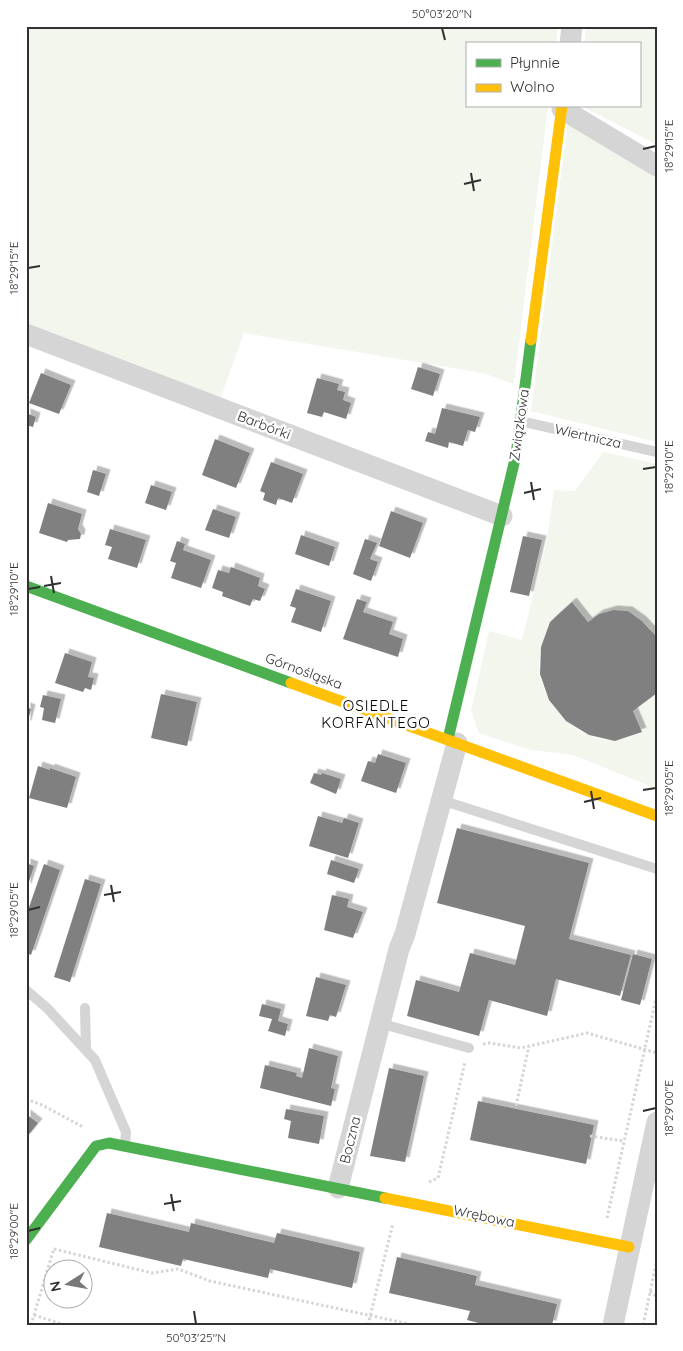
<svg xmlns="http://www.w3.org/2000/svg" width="683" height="1351" viewBox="0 0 683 1351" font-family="Quicksand,sans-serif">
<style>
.green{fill:#f2f6ed}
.building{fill:#808080;filter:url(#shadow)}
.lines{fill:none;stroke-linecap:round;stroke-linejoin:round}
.path{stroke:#d5d5d5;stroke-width:3;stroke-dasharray:2.5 2.5;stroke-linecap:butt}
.lane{stroke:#d5d5d5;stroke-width:10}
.street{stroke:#d5d5d5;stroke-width:21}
.fast{stroke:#4caf50;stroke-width:11}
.slow{stroke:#ffc107;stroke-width:11}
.ticks{fill:none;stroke:#313131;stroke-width:2}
.labels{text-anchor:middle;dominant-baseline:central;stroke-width:5;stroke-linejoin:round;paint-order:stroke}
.street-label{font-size:14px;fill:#313131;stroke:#fff}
.neighbourhood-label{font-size:15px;letter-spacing:1px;fill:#000;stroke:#fff}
.neatline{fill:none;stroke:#313131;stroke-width:2}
.ticks-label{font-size:12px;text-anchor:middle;fill:#313131}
</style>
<defs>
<filter id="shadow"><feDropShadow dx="4.5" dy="-4.5" stdDeviation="0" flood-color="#0004"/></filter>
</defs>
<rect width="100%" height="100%" fill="#fff"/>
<path class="green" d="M26,26H558L556,44H467V106H548L514,384L483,373L244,333L220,399L26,330Z
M586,26H657V146L648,140L581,106H639V44H584Z
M568,120L657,177V442L531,411Z
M603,452L657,464V639C647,619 621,602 599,614C594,617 591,622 586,622C574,623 562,622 550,622C544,639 537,656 540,674C545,707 581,744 616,740C624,740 634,735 642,732L633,711L657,693V791L645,784L573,755L531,750L479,733L471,711L489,631L522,640L547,539L554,490L575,491Z"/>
<path class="building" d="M418,367L440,374L433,396L411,389Z
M41,373L71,385L59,414L29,403Z
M317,378L339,384L337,390L345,392L343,400L351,403L346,419L324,412L322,417L307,413Z
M442,408L480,417L475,432L468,430L463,446L449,442L448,448L425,441L428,432L435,434Z
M26,413L36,417L33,427L26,425Z
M215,439L250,453L236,488L202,475Z
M271,462L303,474L292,503L278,498L276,505L263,500L265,493L260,491Z
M93,470L106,474L99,496L87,492Z
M151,485L172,492L166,510L145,503Z
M48,503L82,514L78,529L81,534L80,539L68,540L67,542L39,533Z
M213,509L236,517L229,538L205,530Z
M391,511L423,523L410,558L379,546Z
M110,529L146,540L137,568L108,559L112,547L105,545Z
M301,535L335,547L329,566L295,554Z
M523,536L542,540L529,596L510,592Z
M365,539L377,543L370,559L378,562L371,581L353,574Z
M177,541L185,544L183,550L211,560L201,588L171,578L176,563L170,561Z
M231,567L260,578L258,586L265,589L260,601L253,599L250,606L222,596L223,592L212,588L218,570L229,573Z
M296,589L331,601L321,632L291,622L296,608L290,606Z
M357,599L367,602L363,612L393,622L389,634L403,639L398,657L343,639Z
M572,602L588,622L599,614L613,610L628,611L642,621L655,635L657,639V693L633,711L642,732L615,741L589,735L566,721L549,700L540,674L541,647L550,622Z
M65,653L92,662L88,677L94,678L91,690L85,688L83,692L55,683Z
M161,694L197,702L187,746L151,738Z
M43,695L61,699L55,723L42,720L44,708L40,707Z
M26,707L31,709L27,725H26Z
M378,754L406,763L396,793L361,781L368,761L375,763Z
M38,766L50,770V768L76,777L67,808L29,798Z
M314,773L321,775L322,773L341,779L336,794L310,783Z
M318,816L342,823L344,818L359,823L348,858L309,846Z
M457,828L589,863L569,939L631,955L620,996L556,979L547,1016L489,1000L479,1036L407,1016L416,980L459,992L470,953L515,965L525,926L437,903Z
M331,860L359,869L354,883L327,874Z
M26,863L34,866L27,888H26Z
M44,864L60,870L31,955L26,953V916Z
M85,879L101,884L70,982L54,977Z
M332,895L349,899L347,907L363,912L353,938L324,930Z
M633,954L652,959L640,1005L621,1000Z
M316,977L346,985L336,1017L330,1015L328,1021L306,1016Z
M262,1004L281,1009L278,1021L288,1024L285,1036L268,1031L272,1019L259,1016Z
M309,1048L338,1056L331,1088L335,1089L331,1106L260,1088L265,1065L297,1073L296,1076L302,1078Z
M389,1068L424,1076L405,1162L370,1156Z
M478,1101L594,1125L586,1164L470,1140Z
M286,1109L324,1116L319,1144L288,1138L291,1121L284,1119Z
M26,1114L38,1123L26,1138Z
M107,1213L189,1232L191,1223L274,1243L277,1233L360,1252L352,1288L270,1269L268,1278L183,1259L181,1266L99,1247Z
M397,1257L477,1276L475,1285L557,1304L552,1325H486L467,1320L470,1311L389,1293Z"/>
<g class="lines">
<path class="path" d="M483,1044L490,1043L521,1048L587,1033L657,1053
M26,1099L42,1105L83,1127
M516,1106L529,1046
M590,1136L624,1141
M429,1182L438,1178L465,1062
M607,1218L657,994
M54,1249L152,1273L178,1269L210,1281L414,1325
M650,1291L657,1297
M34,1315L65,1325
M31,1325L54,1248
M368,1325L393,1223
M643,1325L657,1260"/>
<path class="lane" d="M520,421L657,452
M441,800L657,869
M26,990L47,1008L95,1060L126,1132L125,1145
M85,1008L86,1049
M379,1023L469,1048"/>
<path class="street" d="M570,44L572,26
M562,109L657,166
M26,334L502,516
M338,1188L399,949L405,934L457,743
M613,1325L657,1122"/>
<path class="fast" d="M26,586L291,683
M448,739L516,455L531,340
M26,1240L96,1146L109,1143L385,1198"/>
<path class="slow" d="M531,340L562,106
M291,683L657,816
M385,1198L629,1247"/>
</g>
<path class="ticks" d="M442,28L445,40M643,149L656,146M471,173L474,191M464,184L481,180M28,268L40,266M643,469L656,467M531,482L534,500M524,493L541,489M51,576L54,593M44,586L61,583M28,589L40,587M643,790L656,788M591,791L594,809M584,802L601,798M111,885L114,902M104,895L121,892M28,910L40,907M643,1111L656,1108M171,1194L174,1211M164,1204L181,1201M28,1231L40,1228M194,1311L196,1324"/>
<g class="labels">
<g class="street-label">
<text transform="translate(264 425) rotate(21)">Barbórki</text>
<text transform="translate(519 425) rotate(-82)">Związkowa</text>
<text transform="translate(588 436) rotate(13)">Wiertnicza</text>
<text transform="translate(304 671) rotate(20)">Górnośląska</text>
<text transform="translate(350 1140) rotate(-76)">Boczna</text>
<text transform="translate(484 1216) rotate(12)">Wrębowa</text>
</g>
<g class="neighbourhood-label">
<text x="376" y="705">OSIEDLE<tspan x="376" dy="17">KORFANTEGO</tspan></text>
</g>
</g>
<rect width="683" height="1351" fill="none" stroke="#ffffff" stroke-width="55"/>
<rect x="466" y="42" width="175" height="65" fill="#ffffff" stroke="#adadad"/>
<rect x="476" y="59" width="25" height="8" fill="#4caf50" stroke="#adadad"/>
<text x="510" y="68" font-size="15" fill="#313131">Płynnie</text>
<rect x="476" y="84" width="25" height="8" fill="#ffc107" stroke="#adadad"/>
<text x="510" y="92" font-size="15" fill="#313131">Wolno</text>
<g transform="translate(68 1284) rotate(259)"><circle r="24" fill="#ffffff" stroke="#adadad"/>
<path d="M0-4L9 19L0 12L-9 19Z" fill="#797979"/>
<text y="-8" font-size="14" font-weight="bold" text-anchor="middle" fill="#313131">N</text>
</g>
<rect x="28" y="28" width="628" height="1296" class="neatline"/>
<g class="ticks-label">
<text x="442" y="18">50°03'20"N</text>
<text transform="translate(669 146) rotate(-90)" y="4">18°29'15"E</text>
<text transform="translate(14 268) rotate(-90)" y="4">18°29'15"E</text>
<text transform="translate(669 467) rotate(-90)" y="4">18°29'10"E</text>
<text transform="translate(14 589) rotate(-90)" y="4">18°29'10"E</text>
<text transform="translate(669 788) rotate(-90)" y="4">18°29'05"E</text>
<text transform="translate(14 910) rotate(-90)" y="4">18°29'05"E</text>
<text transform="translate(669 1108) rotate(-90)" y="4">18°29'00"E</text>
<text transform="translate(14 1231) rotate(-90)" y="4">18°29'00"E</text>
<text x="196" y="1342">50°03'25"N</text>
</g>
</svg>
